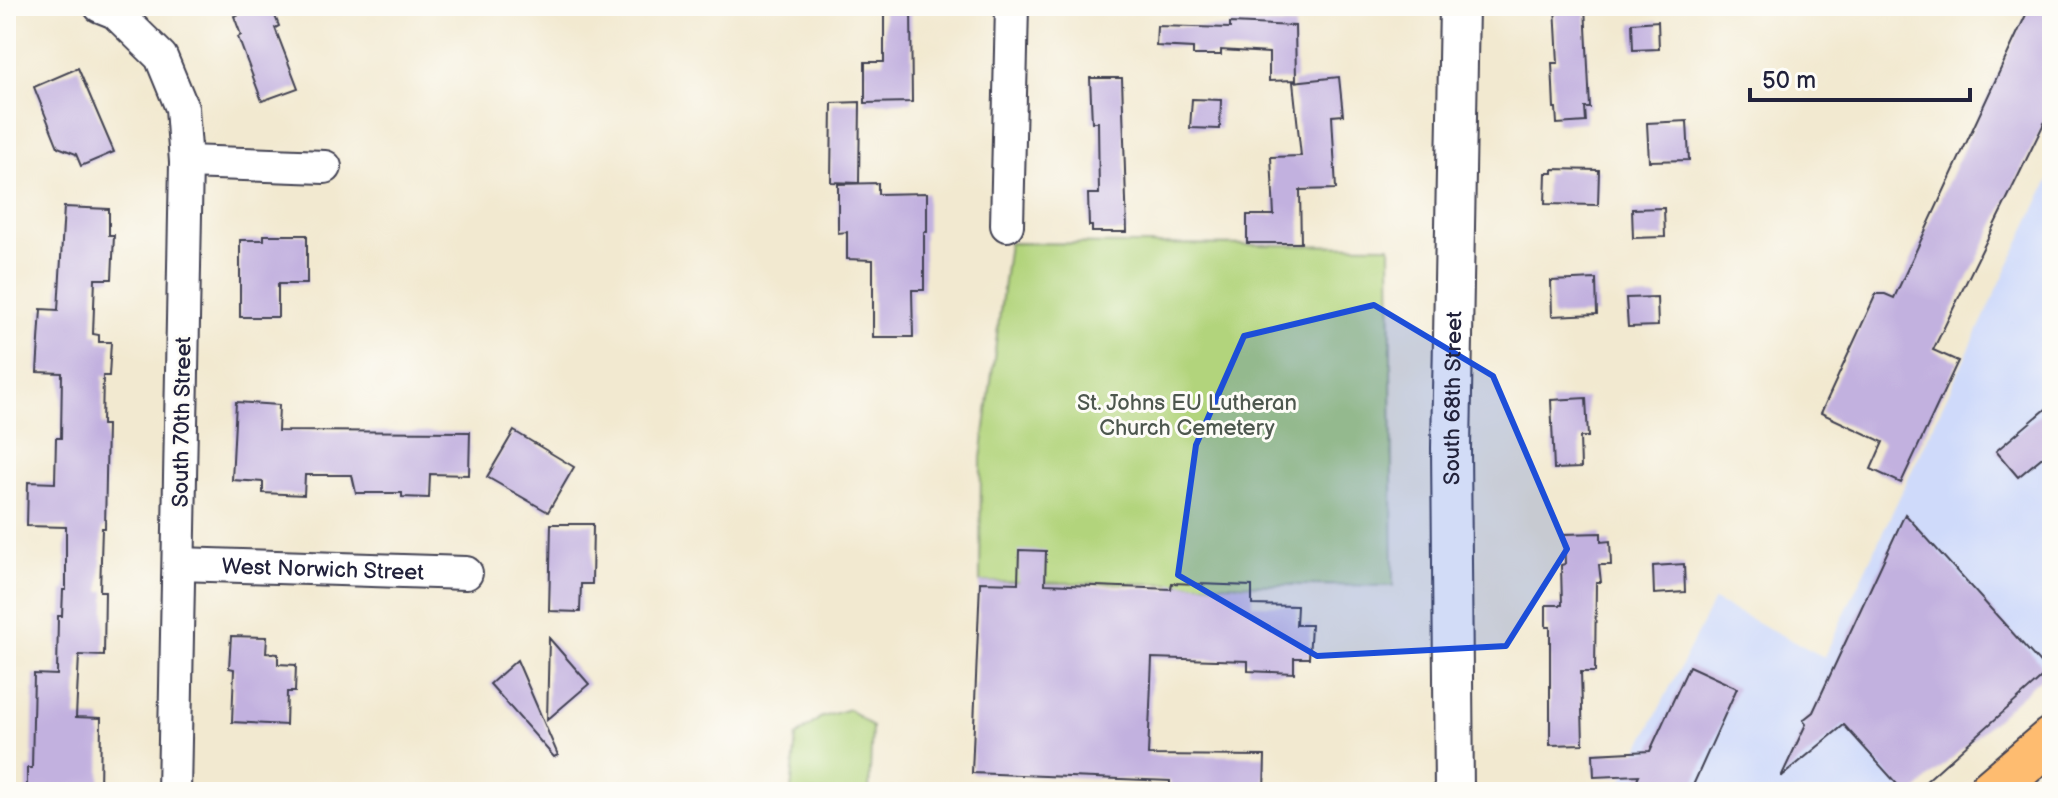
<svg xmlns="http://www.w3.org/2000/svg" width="2058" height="798" font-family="'Balsamiq Sans',sans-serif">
<rect width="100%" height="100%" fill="#fdfcf7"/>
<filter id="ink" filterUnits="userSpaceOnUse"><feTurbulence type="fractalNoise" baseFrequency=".0125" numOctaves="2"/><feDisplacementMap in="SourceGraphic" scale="16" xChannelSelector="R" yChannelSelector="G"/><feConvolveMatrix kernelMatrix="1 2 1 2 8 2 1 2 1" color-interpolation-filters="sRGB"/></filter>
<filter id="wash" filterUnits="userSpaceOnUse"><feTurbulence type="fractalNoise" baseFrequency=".006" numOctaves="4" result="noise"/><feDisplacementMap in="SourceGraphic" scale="32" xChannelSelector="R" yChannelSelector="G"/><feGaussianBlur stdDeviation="1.8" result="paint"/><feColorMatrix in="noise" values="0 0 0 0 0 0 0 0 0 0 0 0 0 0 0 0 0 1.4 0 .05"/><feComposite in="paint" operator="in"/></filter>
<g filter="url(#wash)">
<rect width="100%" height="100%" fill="#f2e9d0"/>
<path fill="#cfdafa" d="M2052 173V667L1911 792H1617L1714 600 1824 657Z"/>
<g fill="#b2d47c" stroke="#6a7b5c" stroke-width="2">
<path d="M1009 243 1390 246 1393 586 980 582 981 458Z"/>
<path d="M849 709 872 727 869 792H791L796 737 820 718Z"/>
</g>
<g id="blocks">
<g fill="#c2b1df">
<path d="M261 6H271L279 26 275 28 298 88 262 101 238 37 241 35 234 16Z"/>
<path d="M884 6H911L912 102 865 103V62H884Z"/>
<path d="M1555 6H1585L1590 108H1585L1586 122 1557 124 1556 108H1554L1552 63H1558Z"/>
<path d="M2030 6H2052V107L1933 350 1958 361 1901 483 1871 469 1883 442 1821 413 1876 294H1885L1894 298Z"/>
<path d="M1658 21 1659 49 1633 50 1632 23Z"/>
<path d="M1230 23 1295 26 1296 80 1269 81V53L1221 50V55H1193V48L1156 46 1157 26 1230 28Z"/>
<path d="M78 68 114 152 81 166 76 154 58 147 34 87Z"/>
<path d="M1339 77 1343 115 1332 116 1336 189 1300 190 1301 243H1247V215H1274L1271 157 1301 156 1293 82Z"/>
<path d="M1090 78H1122L1127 232H1092V226H1089L1088 194H1099L1098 122H1092Z"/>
<path d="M1192 99 1221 100 1220 129 1190 128Z"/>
<path d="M860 102 859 183 831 182 832 103Z"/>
<path d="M1687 121 1689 160 1649 161 1647 123Z"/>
<path d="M1553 169 1599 170 1598 205 1545 204 1546 173H1553Z"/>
<path d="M878 183V194L927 193V232H924V290H912L913 337H873V260L847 259V232L838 233V184Z"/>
<path d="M64 207 109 209V235H114L112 279H95L93 334 99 335V342H111L109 376H103L102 425H107L105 528H102L100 591H105L104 656 79 655 76 717 101 718 100 792H27V768H32L34 674 57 675 58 616H62L63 590H66V527L27 526 28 482 55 483 56 438H61L62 373 37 372 41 309 58 310Z"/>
<path d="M1664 208 1665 237 1633 238 1632 209Z"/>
<path d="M264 235H307V284H278V317H240V240H264Z"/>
<path d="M1596 279 1597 314 1552 316 1551 281Z"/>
<path d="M1657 297 1658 326 1628 327 1626 298Z"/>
<path d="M1586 398 1588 437H1580L1581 468 1554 469 1551 400Z"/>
<path d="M236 402 279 405 278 431 470 432 469 475 430 474 429 498 402 497V493H356L352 475H305L304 495 263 493V482L232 480Z"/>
<path d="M2052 404V449L2018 477 1996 451Z"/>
<path d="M514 431 574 467 548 512 487 477Z"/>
<path d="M1905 514 2048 672 1914 792H1904L1844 725 1781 777 1806 724 1803 720 1813 712Z"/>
<path d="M551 524H593L592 584H581L580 612 549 611Z"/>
<path d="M1601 533V542L1610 541 1611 565H1599L1601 582H1596L1595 672H1581L1583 744 1550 745V627H1546V605H1562L1561 565 1565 564 1564 534Z"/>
<path d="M1019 550 1046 551 1045 584 1171 589 1172 583 1252 586V605L1297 606 1296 625H1311L1309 658H1294V673L1248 671V661L1152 658 1148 755 1265 756 1264 792H1170V781L972 773 980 582 1018 583Z"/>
<path d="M1684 564 1685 592 1654 594 1653 566Z"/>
<path d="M231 636 267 637 266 653 278 654V664L296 665 295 692H287L286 725 232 722 234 669 229 668Z"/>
<path d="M549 638 589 684 547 720Z"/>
<path d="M517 660 558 755 554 757 490 684Z"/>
<path d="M1689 666 1737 688 1690 792H1631L1639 775 1594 777 1593 754 1650 751Z"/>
</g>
</g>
</g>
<g filter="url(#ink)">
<use href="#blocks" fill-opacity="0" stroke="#414051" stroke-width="2"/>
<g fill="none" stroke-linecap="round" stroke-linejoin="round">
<g stroke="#414051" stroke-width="36">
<g id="minor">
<path d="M100 6 115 12 161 57 182 108 186 162 174 792"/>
<path d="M186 162 325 167"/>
<path d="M1007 225 1012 6"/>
<path id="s1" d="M179 564 466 573"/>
</g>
</g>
<g stroke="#414051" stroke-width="42">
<g id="tertiary">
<path id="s2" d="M1454 792 1451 448 1459 6"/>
</g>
</g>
<g stroke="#414051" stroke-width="48">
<path id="primary" d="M1990 792 2052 739"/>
</g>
<use href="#minor" stroke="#fff" stroke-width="32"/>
<use href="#tertiary" stroke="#fff" stroke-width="38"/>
<use href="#primary" stroke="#febc70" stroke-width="44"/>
</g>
</g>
<path fill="#1d4ed8" fill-opacity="0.2" stroke="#1d4ed8" stroke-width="6" stroke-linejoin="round" d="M1374 305 1493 376 1567 549 1506 646 1317 656 1178 575 1196 445 1244 336Z"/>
<g text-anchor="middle" stroke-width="6" stroke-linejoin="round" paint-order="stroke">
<g font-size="22" fill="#22223b" stroke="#fdfcf7">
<text dy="8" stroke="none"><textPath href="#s2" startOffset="394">South 68th Street</textPath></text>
<text transform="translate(181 422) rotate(-89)" y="8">South 70th Street</text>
<text dy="8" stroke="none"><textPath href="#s1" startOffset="144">West Norwich Street</textPath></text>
</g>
<g font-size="22" fill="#4d574e" stroke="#fdfcf7">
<text x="1187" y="410">St. Johns EU Lutheran<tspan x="1187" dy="25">Church Cemetery</tspan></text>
</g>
</g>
<rect width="2058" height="798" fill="none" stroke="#fdfcf7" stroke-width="32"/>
<path d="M1750 88v12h220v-12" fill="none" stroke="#22223b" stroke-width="4"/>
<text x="1762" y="88" font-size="24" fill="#22223b" stroke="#fdfcf7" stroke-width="6" paint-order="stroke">50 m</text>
</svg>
